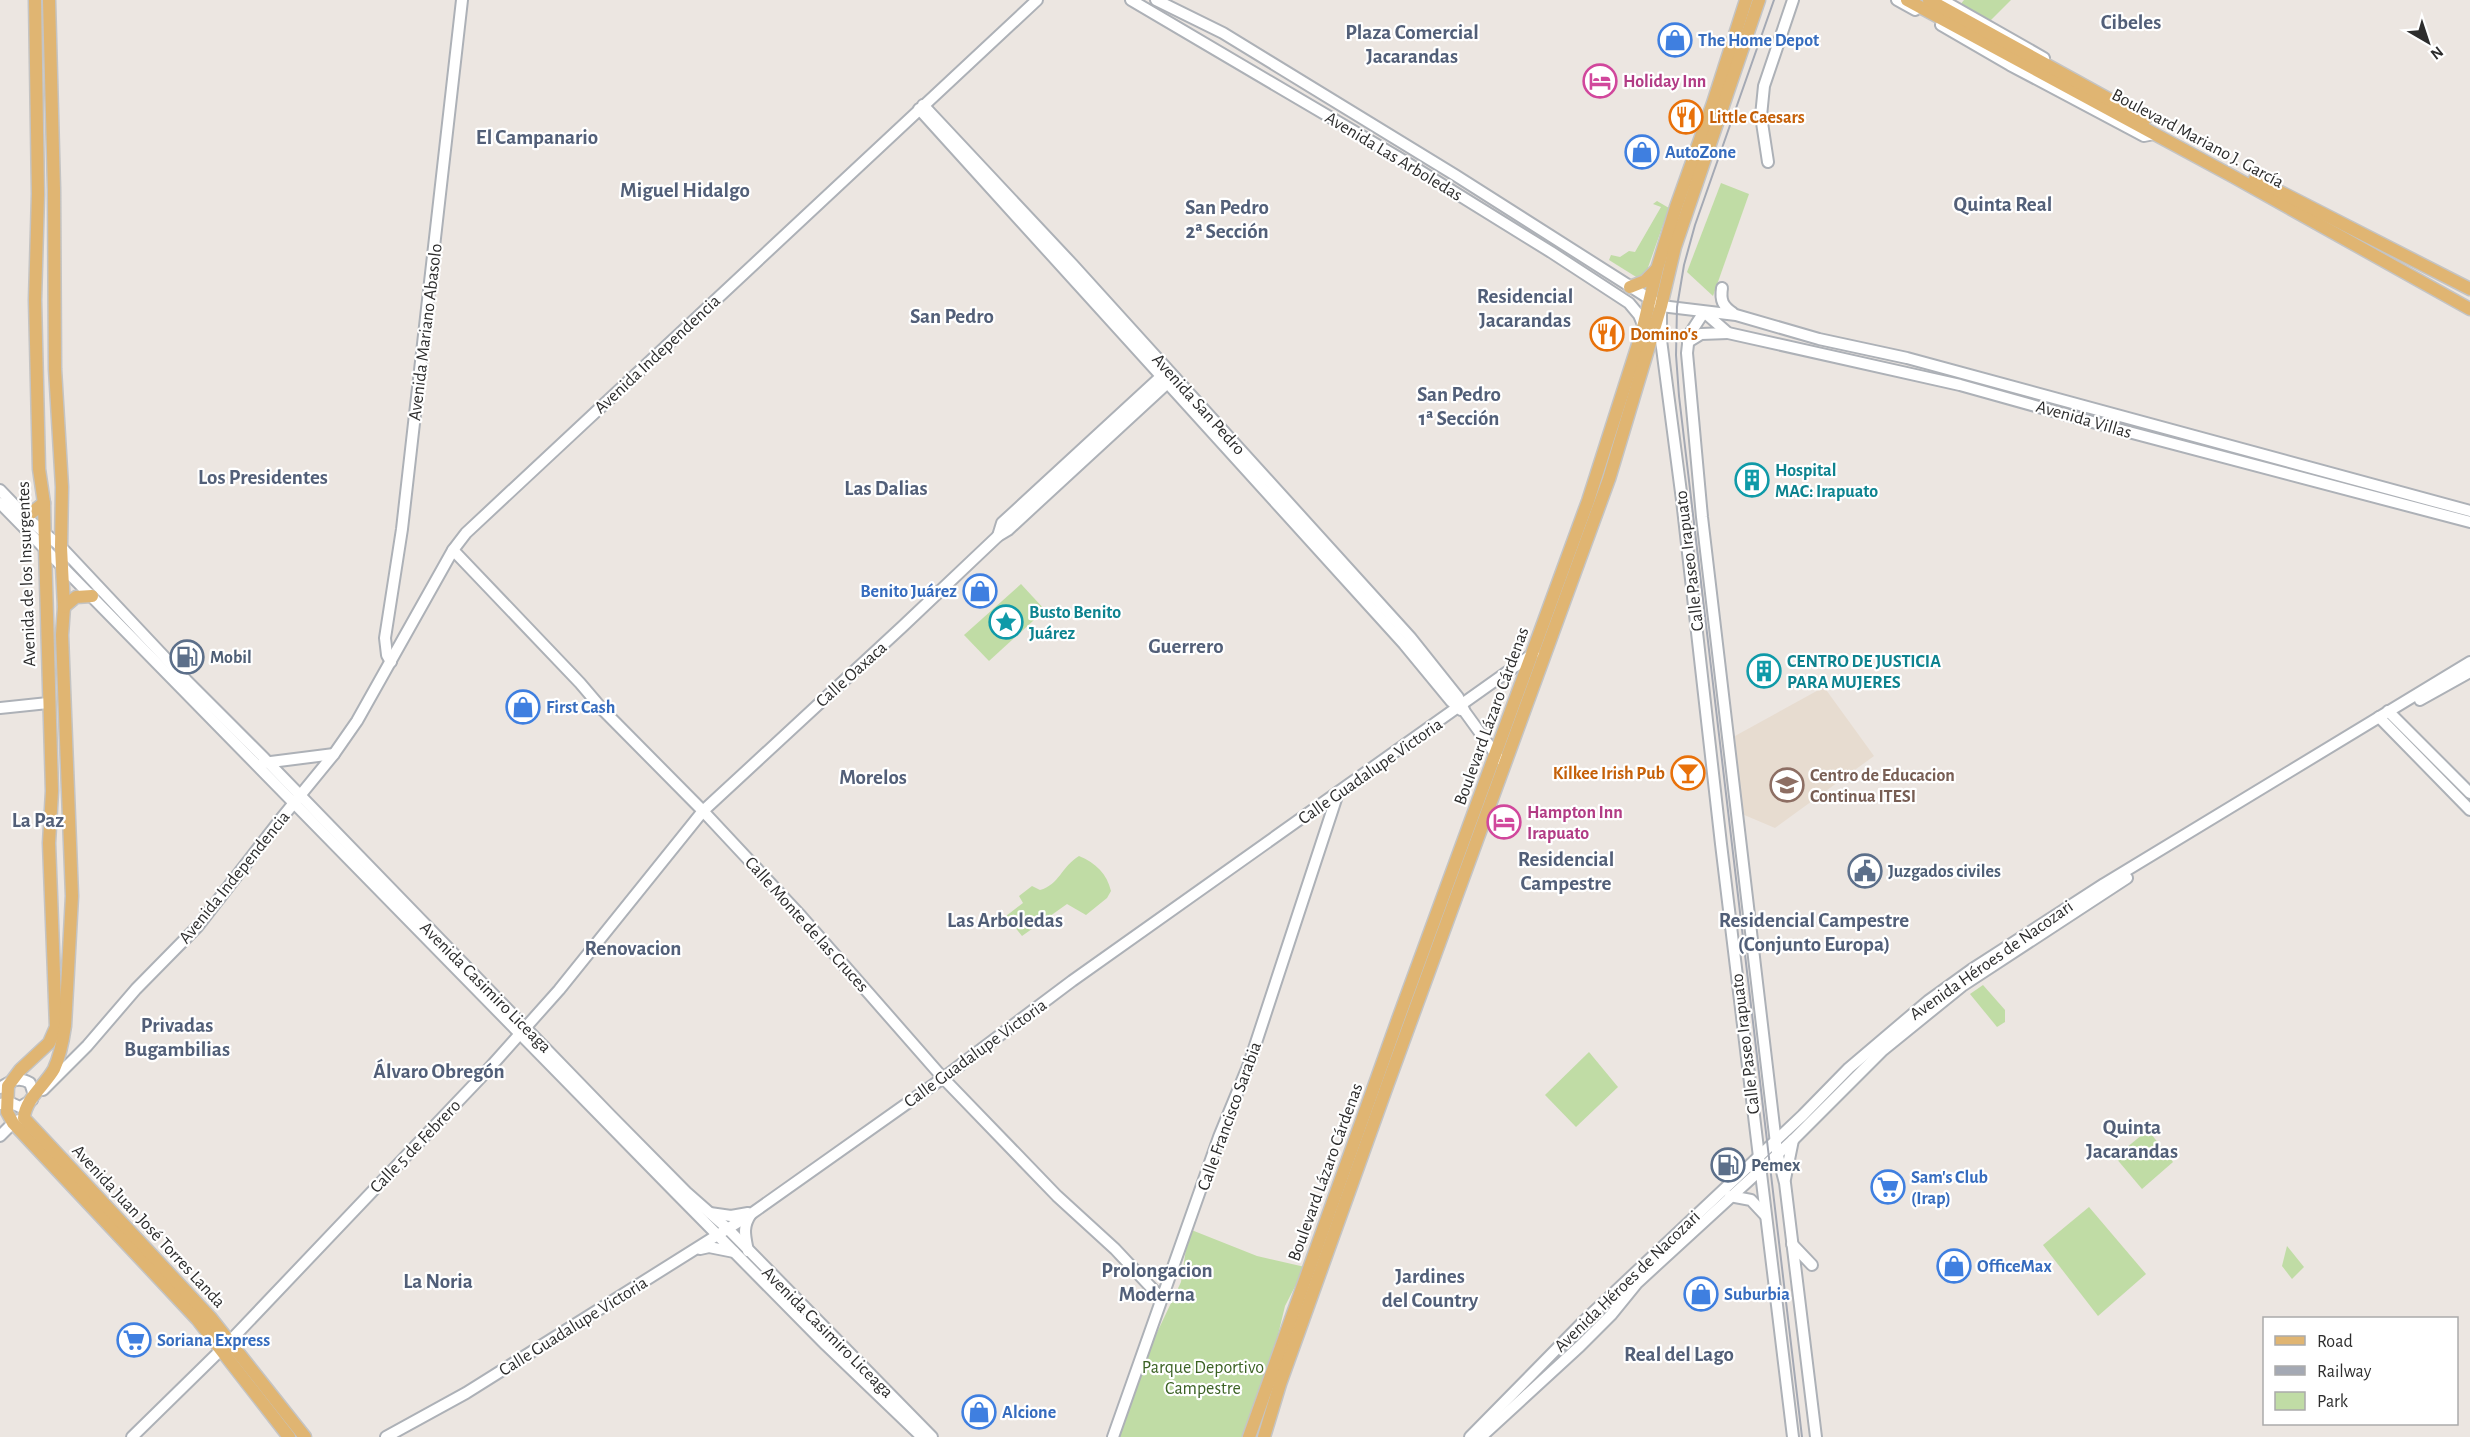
<svg xmlns="http://www.w3.org/2000/svg" width="2470" height="1437" font-family="'Alegreya Sans',sans-serif">
<rect width="100%" height="100%" fill="#ece6e1"/>
<path fill="#e7dcd0" d="M1824 687 1874 756 1775 828 1742 814 1735 736Z"/>
<g fill="#c0dca5">
<path d="M1964 0H2011L1989 22 1960 5Z"/>
<path d="M1721 183 1749 194 1713 296 1687 272Z"/>
<path d="M1657 201 1669 208 1645 276 1641 280 1609 260 1611 255 1620 257 1629 251 1635 252 1661 207 1653 204Z"/>
<path d="M1021 584 1045 610 989 661 964 635Z"/>
<path d="M1079 856C1096 863 1107 874 1111 891L1107 898 1086 915 1067 904 1022 936 1006 916 1023 903 1019 896 1032 886 1040 890C1059 885 1062 866 1079 856Z"/>
<path d="M1983 985 2005 1010V1022L1997 1027 1970 994Z"/>
<path d="M1589 1052 1618 1087 1576 1127 1545 1095Z"/>
<path d="M2148 1130 2173 1162 2142 1189 2115 1157Z"/>
<path d="M2089 1207 2146 1274 2098 1316 2043 1245Z"/>
<path d="M1189 1229 1257 1256 1305 1267 1285 1306 1272 1360 1245 1437H1117L1143 1362 1181 1282Z"/>
<path d="M2287 1246 2304 1267 2292 1279 2282 1266Z"/>
</g>
<g fill="none" stroke-linecap="round" stroke-linejoin="round">
<g stroke="#adb1b7" stroke-width="14">
<g id="secondary">
<path d="M1131 0 1396 156 1551 252 1629 303 1639 315 1644 327"/>
<path d="M1156 0 1223 33 1455 175 1661 306 1736 315 1819 339 1907 358 2470 511"/>
<path d="M1897 0 1915 10"/>
<path d="M1942 0 2044 58"/>
<path d="M1941 25 2010 65 2144 136 2154 134"/>
<path d="M923 105 1072 264 1411 638 1458 697 1465 712 1499 759"/>
<path d="M919 109 1404 644 1451 701 1461 710"/>
<path d="M1768 162 1761 116 1764 86 1793 0"/>
<path d="M1722 288C1720 301 1723 306 1733 313"/>
<path d="M1704 312 1689 335 1687 353 1702 517 1777 1152 1785 1183 1816 1437"/>
<path d="M1704 312 1728 333 1960 385 2121 430 2470 522"/>
<path d="M1661 314V340L1682 500 1721 844 1793 1437"/>
<path d="M1688 342 1701 334 1728 333"/>
<path d="M0 490 26 517 61 547 187 681 263 757 611 1116 686 1192 728 1229 932 1437"/>
<path d="M0 503 676 1193 826 1345 922 1437"/>
<path d="M998 536 1002 523 1166 372"/>
<path d="M453 550 580 683 603 710 703 811 801 916 943 1078 1057 1196 1115 1249 1161 1298"/>
<path d="M391 662 387 655 385 638 402 529 462 0"/>
<path d="M2420 700 2470 672"/>
<path d="M0 708 48 703"/>
<path d="M2388 711 2470 793"/>
<path d="M2379 717 2470 810"/>
<path d="M263 763 334 754"/>
<path d="M0 1088C10 1081 19 1076 30 1083L34 1095"/>
<path d="M43 1090 87 1046 136 989 198 926 280 820 334 754 357 721 453 550 466 533 1037 0"/>
<path d="M0 1104 9 1102 20 1107 32 1100"/>
<path d="M0 1136 13 1123 19 1120"/>
<path d="M1785 1179 1793 1140"/>
<path d="M1730 1196 1751 1200 1765 1215"/>
<path d="M710 1213 731 1216 748 1213"/>
<path d="M1792 1244 1812 1265"/>
<path d="M700 1249 709 1247 734 1252"/>
<path d="M748 1251C745 1236 742 1227 751 1214"/>
<path d="M132 1437 229 1342 485 1073 559 990 703 811 902 627 998 536 1008 530 1174 377"/>
<path d="M386 1437 466 1393 751 1214 943 1078 1072 981 1534 653"/>
<path d="M1113 1437 1219 1137 1249 1064 1338 793"/>
<path d="M1470 1437 1585 1320 1803 1115 1849 1068 1928 1001 1971 970 2104 884 2470 662"/>
<path d="M1481 1437 1580 1346 1611 1315 1637 1283 1793 1140 1883 1050 1962 986 2127 878"/>
</g>
</g>
<g stroke="#c4c4c4" stroke-width="15">
<g id="primary">
<path d="M35 0 38 194 35 300 39 469 44 503 45 548 52 791 49 843 56 1027 49 1043 20 1070 8 1086 7 1112 13 1123 197 1319 289 1437"/>
<path d="M49 0 54 189 55 369 62 487 61 547 64 607 62 635 72 896 65 1026C63 1040 60 1056 54 1069 46 1084 25 1099 24 1118L210 1317 305 1437"/>
<path d="M1907 0 2234 177 2470 309"/>
<path d="M1929 0 2145 119"/>
<path d="M2255 179 2470 289"/>
<path d="M1630 287 1645 281 1656 270"/>
<path d="M26 517 44 503"/>
<path d="M64 607 76 597 92 596"/>
<path d="M1249 1437 1397 1022 1588 501 1642 332 1657 269 1676 207 1713 103 1746 0"/>
<path d="M1264 1437 1280 1384 1387 1086 1609 479 1661 306 1675 247 1759 0"/>
</g>
</g>
<use href="#secondary" stroke="#fff" stroke-width="10"/>
<use href="#primary" stroke="#e0b572" stroke-width="12"/>
<path stroke="#a4a9b4" stroke-width="2" d="M1774 0 1695 225 1684 265 1677 307 1676 355 1679 396 1802 1437"/>
</g>
<defs>
<g id="shop-ring" transform="scale(1.725)"><circle r="9.5" fill="#fff" stroke="#3f7fe0" stroke-width="1.5"/><path d="M-5-2.5h2.3a2.7 3.5 0 0 1 5.4 0H5L5.5 6h-11ZM-1.5-2.5h3a1.5 2.3 0 0 0-3 0Z" fill="#3f7fe0"/></g>
<g id="hotel-ring" transform="scale(1.725)"><circle r="9.5" fill="#fff" stroke="#d1479c" stroke-width="1.5"/><path d="M-6-4.5h1.5V1H6V5H4.5V3h-9V5H-6ZM-4 0a1.8 1.8 0 1 1 3.6 0ZM.5 0V-2.5h3Q6-2.5 6 0Z" fill="#d1479c"/></g>
<g id="restaurant-ring" transform="scale(1.725)"><circle r="9.5" fill="#fff" stroke="#e8710a" stroke-width="1.5"/><path d="M-5-6h1v4h1v-4h1v4h1v-4h1v5L-1.5 .5V6h-2V.5L-5-1ZM5-6V6H3V1.5H1.5Q1.5-4 5-6Z" fill="#e8710a"/></g>
<g id="building-ring" transform="scale(1.725)"><circle r="9.5" fill="#fff" stroke="#0f9aa8" stroke-width="1.5"/><path d="M-4-6H4V6H1V3H-1V6H-4ZM-2.5-4.3h1.7v1.8h-1.7ZM.8-4.3h1.7v1.8H.8ZM-2.5-1h1.7V.8h-1.7ZM.8-1h1.7V.8H.8Z" fill="#0f9aa8"/></g>
<g id="sight-ring" transform="scale(1.725)"><circle r="9.5" fill="#fff" stroke="#0f9aa8" stroke-width="1.5"/><path d="M0-6L1.8-2.2L6-1.7L2.9 1.2L3.7 5.4L0 3.3L-3.7 5.4L-2.9 1.2L-6-1.7L-1.8-2.2Z" fill="#0f9aa8"/></g>
<g id="fuel-ring" transform="scale(1.725)"><circle r="9.5" fill="#fff" stroke="#5c6f8a" stroke-width="1.5"/><path d="M-5.5-6h7V0h2V4h1.3V-2.5L3-4.5l.8-.8L6-3V5H2.5V1h-1V6h-7ZM-4.2-4.7v3.2H.2V-4.7Z" fill="#5c6f8a"/></g>
<g id="bar-ring" transform="scale(1.725)"><circle r="9.5" fill="#fff" stroke="#e8710a" stroke-width="1.5"/><path d="M-6-5H6L.8 .8V4.5H3.5V6h-7V4.5H-.8V.8Z" fill="#e8710a"/></g>
<g id="school-ring" transform="scale(1.725)"><circle r="9.5" fill="#fff" stroke="#8d6e63" stroke-width="1.5"/><path d="M0-5L7-2L0 1L-7-2ZM-4 1L0 2.5L4 1V4Q0 6-4 4Z" fill="#8d6e63"/></g>
<g id="civic-ring" transform="scale(1.725)"><circle r="9.5" fill="#fff" stroke="#5c6f8a" stroke-width="1.5"/><path d="M-.6-6.5H3V-4.5H.6V-3L4-1V1h2V6H-6V1h2V-1L-.6-3ZM-1.2 2.5V6h2.4V2.5Z" fill="#5c6f8a"/></g>
<g id="supermarket-ring" transform="scale(1.725)"><circle r="9.5" fill="#fff" stroke="#3f7fe0" stroke-width="1.5"/><path d="M-6-5.5h2.5l.6 2H6L4.5 2H-2.5L-4.4-4H-6ZM-1.5 3.2a1.3 1.3 0 1 0 .1 0ZM3 3.2a1.3 1.3 0 1 0 .1 0Z" fill="#3f7fe0"/></g>
</defs>
<g fill-rule="evenodd">
<use href="#shop-ring" x="1675" y="40"/>
<use href="#hotel-ring" x="1600" y="81"/>
<use href="#restaurant-ring" x="1686" y="117"/>
<use href="#shop-ring" x="1642" y="152"/>
<use href="#restaurant-ring" x="1607" y="334"/>
<use href="#building-ring" x="1752" y="480"/>
<use href="#shop-ring" x="980" y="591"/>
<use href="#sight-ring" x="1006" y="622"/>
<use href="#fuel-ring" x="187" y="657"/>
<use href="#building-ring" x="1764" y="671"/>
<use href="#shop-ring" x="523" y="707"/>
<use href="#bar-ring" x="1688" y="773"/>
<use href="#school-ring" x="1787" y="785"/>
<use href="#hotel-ring" x="1504" y="822"/>
<use href="#civic-ring" x="1865" y="871"/>
<use href="#fuel-ring" x="1728" y="1165"/>
<use href="#supermarket-ring" x="1888" y="1187"/>
<use href="#shop-ring" x="1954" y="1266"/>
<use href="#shop-ring" x="1701" y="1294"/>
<use href="#supermarket-ring" x="134" y="1340"/>
<use href="#shop-ring" x="979" y="1412"/>
</g>
<g text-anchor="middle" stroke-width="4.5" stroke-linejoin="round" paint-order="stroke">
<g font-size="18" font-weight="bold" fill="#366cbe" stroke="#fff" text-anchor="start">
<text x="1698" y="46">The Home Depot</text>
<text x="1665" y="158">AutoZone</text>
<text x="957" y="597" text-anchor="end">Benito Juárez</text>
<text x="546" y="713">First Cash</text>
<text x="1911" y="1183">Sam's Club<tspan x="1911" dy="21">(Irap)</tspan></text>
<text x="1977" y="1272">OfficeMax</text>
<text x="1724" y="1300">Suburbia</text>
<text x="157" y="1346">Soriana Express</text>
<text x="1002" y="1418">Alcione</text>
</g>
<g font-size="18" font-weight="bold" fill="#b23c85" stroke="#fff" text-anchor="start">
<text x="1623" y="87">Holiday Inn</text>
<text x="1527" y="818">Hampton Inn<tspan x="1527" dy="21">Irapuato</tspan></text>
</g>
<g font-size="18" font-weight="bold" fill="#c56008" stroke="#fff" text-anchor="start">
<text x="1709" y="123">Little Caesars</text>
<text x="1630" y="340">Domino's</text>
<text x="1665" y="779" text-anchor="end">Kilkee Irish Pub</text>
</g>
<g font-size="18" fill="#2d2d2d" stroke="#fff">
<text transform="translate(2198 138) rotate(28)" y="6">Boulevard Mariano J. García</text>
<text transform="translate(1394 156) rotate(31)" y="6">Avenida Las Arboledas</text>
<text transform="translate(425 332) rotate(-83)" y="6">Avenida Mariano Abasolo</text>
<text transform="translate(657 354) rotate(-43)" y="6">Avenida Independencia</text>
<text transform="translate(1199 404) rotate(48)" y="6">Avenida San Pedro</text>
<text transform="translate(2084 419) rotate(16)" y="6">Avenida Villas</text>
<text transform="translate(1689 561) rotate(-97)" y="6">Calle Paseo Irapuato</text>
<text transform="translate(26 574) rotate(-92)" y="6">Avenida de los Insurgentes</text>
<text transform="translate(851 674) rotate(-42)" y="6">Calle Oaxaca</text>
<text transform="translate(1491 716) rotate(-70)" y="6">Boulevard Lázaro Cárdenas</text>
<text transform="translate(1370 771) rotate(-35)" y="6">Calle Guadalupe Victoria</text>
<text transform="translate(234 877) rotate(-51)" y="6">Avenida Independencia</text>
<text transform="translate(807 924) rotate(48)" y="6">Calle Monte de las Cruces</text>
<text transform="translate(1991 960) rotate(-35)" y="6">Avenida Héroes de Nacozari</text>
<text transform="translate(486 987) rotate(45)" y="6">Avenida Casimiro Liceaga</text>
<text transform="translate(1745 1044) rotate(-97)" y="6">Calle Paseo Irapuato</text>
<text transform="translate(975 1053) rotate(-36)" y="6">Calle Guadalupe Victoria</text>
<text transform="translate(1229 1116) rotate(-70)" y="6">Calle Francisco Sarabia</text>
<text transform="translate(415 1146) rotate(-46)" y="6">Calle 5 de Febrero</text>
<text transform="translate(1325 1172) rotate(-70)" y="6">Boulevard Lázaro Cárdenas</text>
<text transform="translate(149 1226) rotate(47)" y="6">Avenida Juan José Torres Landa</text>
<text transform="translate(1627 1281) rotate(-44)" y="6">Avenida Héroes de Nacozari</text>
<text transform="translate(573 1326) rotate(-32)" y="6">Calle Guadalupe Victoria</text>
<text transform="translate(828 1332) rotate(45)" y="6">Avenida Casimiro Liceaga</text>
</g>
<g font-size="18" font-weight="bold" fill="#0d838f" stroke="#fff" text-anchor="start">
<text x="1775" y="476">Hospital<tspan x="1775" dy="21">MAC: Irapuato</tspan></text>
<text x="1029" y="618">Busto Benito<tspan x="1029" dy="21">Juárez</tspan></text>
<text x="1787" y="667">CENTRO DE JUSTICIA<tspan x="1787" dy="21">PARA MUJERES</tspan></text>
</g>
<g font-size="18" font-weight="bold" fill="#4e5e75" stroke="#fff" text-anchor="start">
<text x="210" y="663">Mobil</text>
<text x="1888" y="877">Juzgados civiles</text>
<text x="1751" y="1171">Pemex</text>
</g>
<g font-size="18" font-weight="bold" fill="#785e54" stroke="#fff" text-anchor="start">
<text x="1810" y="781">Centro de Educacion<tspan x="1810" dy="21">Continua ITESI</tspan></text>
</g>
<g font-size="18" fill="#3b6224" stroke="#fff">
<text x="1203" y="1373">Parque Deportivo<tspan x="1203" dy="21">Campestre</tspan></text>
</g>
<g font-size="21" font-weight="bold" fill="#525f78" stroke="#fff">
<text x="2131" y="29">Cibeles</text>
<text x="1412" y="39">Plaza Comercial<tspan x="1412" dy="24">Jacarandas</tspan></text>
<text x="537" y="144">El Campanario</text>
<text x="685" y="197">Miguel Hidalgo</text>
<text x="2003" y="211">Quinta Real</text>
<text x="1227" y="214">San Pedro<tspan x="1227" dy="24">2ª Sección</tspan></text>
<text x="1525" y="303">Residencial<tspan x="1525" dy="24">Jacarandas</tspan></text>
<text x="952" y="323">San Pedro</text>
<text x="1459" y="401">San Pedro<tspan x="1459" dy="24">1ª Sección</tspan></text>
<text x="263" y="484">Los Presidentes</text>
<text x="886" y="495">Las Dalias</text>
<text x="1186" y="653">Guerrero</text>
<text x="873" y="784">Morelos</text>
<text x="38" y="827">La Paz</text>
<text x="1566" y="866">Residencial<tspan x="1566" dy="24">Campestre</tspan></text>
<text x="1005" y="927">Las Arboledas</text>
<text x="1814" y="927">Residencial Campestre<tspan x="1814" dy="24">(Conjunto Europa)</tspan></text>
<text x="633" y="955">Renovacion</text>
<text x="177" y="1032">Privadas<tspan x="177" dy="24">Bugambilias</tspan></text>
<text x="439" y="1078">Álvaro Obregón</text>
<text x="2132" y="1134">Quinta<tspan x="2132" dy="24">Jacarandas</tspan></text>
<text x="1157" y="1277">Prolongacion<tspan x="1157" dy="24">Moderna</tspan></text>
<text x="1430" y="1283">Jardines<tspan x="1430" dy="24">del Country</tspan></text>
<text x="438" y="1288">La Noria</text>
<text x="1679" y="1361">Real del Lago</text>
</g>
</g>
<rect x="2263" y="1317" width="195" height="108" fill="#ffffff" stroke="#ababab" stroke-width="1.5"/>
<rect x="2275" y="1336" width="30" height="9" fill="#e0b572" stroke="#ababab" stroke-width="1.5"/>
<text x="2317" y="1347" font-size="18" fill="#2d2d2d">Road</text>
<rect x="2275" y="1366" width="30" height="9" fill="#a4a9b4" stroke="#ababab" stroke-width="1.5"/>
<text x="2317" y="1377" font-size="18" fill="#2d2d2d">Railway</text>
<rect x="2275" y="1392" width="30" height="18" fill="#c0dca5" stroke="#ababab" stroke-width="1.5"/>
<text x="2317" y="1407" font-size="18" fill="#2d2d2d">Park</text>
<g transform="translate(2428 42) rotate(141)" stroke="#ffffff" stroke-width="4.5" paint-order="stroke">
<path d="M0-4.5L10 22L0 15L-10 22Z" fill="#2d2d2d"/>
<text y="-9" font-size="16" font-weight="bold" text-anchor="middle" fill="#2d2d2d">N</text>
</g>
</svg>
